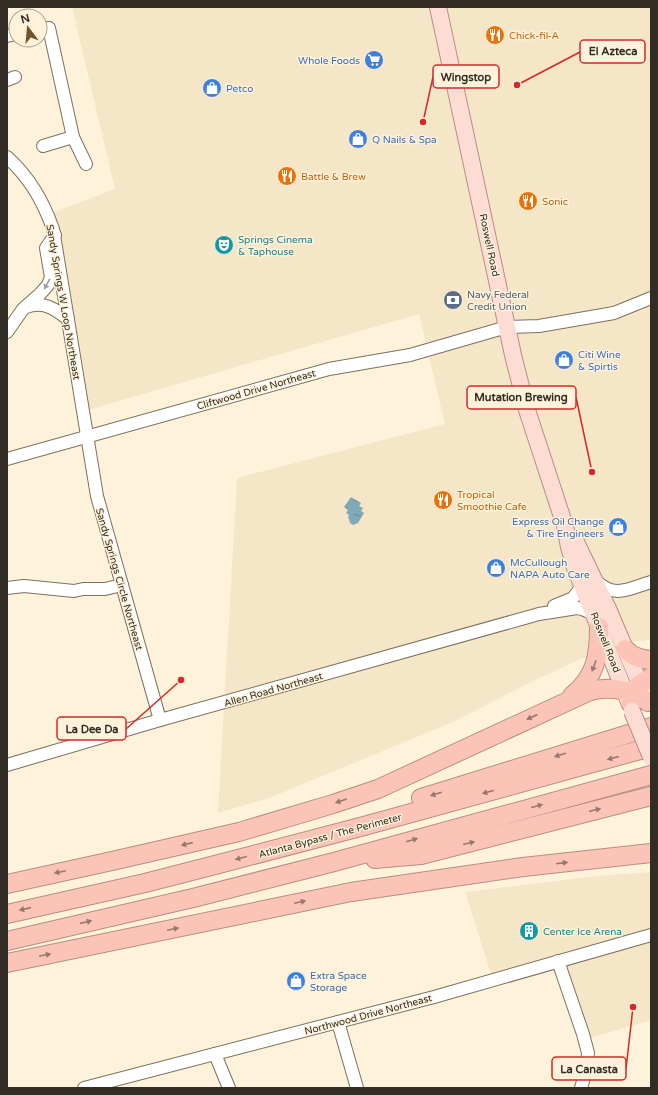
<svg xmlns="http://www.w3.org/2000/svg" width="658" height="1095" font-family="'Varela Round',sans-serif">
<defs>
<pattern id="water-ripples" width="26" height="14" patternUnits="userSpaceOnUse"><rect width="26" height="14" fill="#81a9b8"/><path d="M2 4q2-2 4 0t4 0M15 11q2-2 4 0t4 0" fill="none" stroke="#6a8a95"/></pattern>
</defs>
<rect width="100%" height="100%" fill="#fef2da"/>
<g fill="#f5e6c8">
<path d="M72 7H651V640L615 643 527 684 453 722 269 798 218 813 237 478 445 424 419 314 84 411 49 214 115 189Z"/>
<path d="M651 872V1020L584 1040 557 958 491 974 465 892 598 876Z"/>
</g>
<path fill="url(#water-ripples)" d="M351 497 361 503 359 506 363 508 361 511 364 513 358 523 353 525 350 523 349 519 348 518 349 515 346 513 348 510 344 507Z"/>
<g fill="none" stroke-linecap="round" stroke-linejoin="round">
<g stroke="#7c715d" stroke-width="14">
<g id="minor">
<path d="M40 29 49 28 73 137 86 164"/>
<path d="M7 36 16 34"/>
<path d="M7 80 15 77"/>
<path d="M43 146 73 137"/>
<path d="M7 157C30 178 43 201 53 229L97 496 160 720"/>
<path d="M26 307C43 301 54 308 68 319"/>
<path d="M7 332 23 309 40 294 48 285 51 277 46 248 55 235"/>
<path d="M7 459 329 369 410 355 507 327 539 326 614 313 651 298"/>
<path d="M595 580C615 599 628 589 651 582"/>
<path d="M7 588 24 586 74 591 83 589H105L122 585"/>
<path d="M554 606 573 598 583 585"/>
<path d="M7 765 160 720 539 614 577 608 582 609 594 614"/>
<path d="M558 961 583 1034 588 1053 586 1071 581 1088"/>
<path d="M338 1022 357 1088"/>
<path d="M215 1054 229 1088"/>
<path d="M84 1088 434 997 651 935"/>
</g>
</g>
<g stroke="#b58f84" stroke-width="18">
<g id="major">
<path d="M438 7 513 355 527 410 565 526 569 547 575 568 629 702"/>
<path d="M575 540 609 611 645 696"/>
</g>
</g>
<g stroke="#b58f84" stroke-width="20">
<g id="highway">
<path d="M625 649C633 657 640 659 651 660"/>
<path d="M572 696C596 676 599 656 599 627"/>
<path d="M631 704C629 687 640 685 651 677"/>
<path d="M421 798 651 727"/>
<path d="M375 859 421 855 651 796"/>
<path d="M7 884 112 861 239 832 333 804 378 789 590 691C609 686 631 689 648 702"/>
<path d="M7 914 145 883 215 865 364 826 651 747"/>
<path d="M7 941 193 898 334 862 651 775"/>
<path d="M7 963 351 892 523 867 651 853"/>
</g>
</g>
<use href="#minor" stroke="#fff" stroke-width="12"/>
<use href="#major" stroke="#fddcd4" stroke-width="16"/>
<use href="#highway" stroke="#fcc4b7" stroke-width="18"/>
<g stroke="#b58f84" stroke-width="18" stroke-linecap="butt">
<path id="major-bridge" d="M632 711 651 757"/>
</g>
<use href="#major-bridge" stroke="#fddcd4" stroke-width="16"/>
</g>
<defs><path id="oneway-solid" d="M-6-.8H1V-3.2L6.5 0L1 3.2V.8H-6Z"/></defs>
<use fill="#a2a09c" href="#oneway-solid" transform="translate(47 284) rotate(119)"/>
<g fill="#96786e">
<use href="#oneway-solid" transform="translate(594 666) rotate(110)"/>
<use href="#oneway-solid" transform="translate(532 717) rotate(155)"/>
<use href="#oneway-solid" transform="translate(560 755) rotate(163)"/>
<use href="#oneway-solid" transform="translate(613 758) rotate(165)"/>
<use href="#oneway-solid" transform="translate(488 792) rotate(165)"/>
<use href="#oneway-solid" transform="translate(436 794) rotate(163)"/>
<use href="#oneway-solid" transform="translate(341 801) rotate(161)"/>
<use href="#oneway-solid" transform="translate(537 806) rotate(-15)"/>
<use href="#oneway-solid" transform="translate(595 810) rotate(-14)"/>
<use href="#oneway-solid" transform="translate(412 840) rotate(-16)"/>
<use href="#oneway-solid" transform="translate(469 843) rotate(-14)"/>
<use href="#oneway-solid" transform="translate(187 844) rotate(167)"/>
<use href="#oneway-solid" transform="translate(241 858) rotate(165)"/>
<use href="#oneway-solid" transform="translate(562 863) rotate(-7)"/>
<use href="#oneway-solid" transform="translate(60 872) rotate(168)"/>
<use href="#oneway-solid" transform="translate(300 902) rotate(-12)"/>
<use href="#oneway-solid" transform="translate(25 909) rotate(167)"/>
<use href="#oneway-solid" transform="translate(86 922) rotate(-13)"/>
<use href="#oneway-solid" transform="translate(173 929) rotate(-12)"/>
<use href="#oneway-solid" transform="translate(45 955) rotate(-12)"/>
</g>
<defs>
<g id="restaurant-disc" transform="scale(1)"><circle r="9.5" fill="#e8710a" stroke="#fef2da"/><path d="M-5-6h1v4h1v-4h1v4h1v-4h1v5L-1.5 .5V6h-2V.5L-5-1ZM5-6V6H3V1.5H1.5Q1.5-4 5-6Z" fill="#fff"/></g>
<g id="supermarket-disc" transform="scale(1)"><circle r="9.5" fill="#3f7fe0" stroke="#fef2da"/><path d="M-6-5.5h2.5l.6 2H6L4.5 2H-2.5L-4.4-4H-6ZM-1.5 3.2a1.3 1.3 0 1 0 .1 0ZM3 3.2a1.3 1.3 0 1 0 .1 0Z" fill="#fff"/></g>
<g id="shop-disc" transform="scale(1)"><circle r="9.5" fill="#3f7fe0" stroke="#fef2da"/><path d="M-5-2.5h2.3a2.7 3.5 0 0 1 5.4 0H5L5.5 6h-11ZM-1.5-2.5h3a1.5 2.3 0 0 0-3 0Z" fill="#fff"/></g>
<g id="theatre-disc" transform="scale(1)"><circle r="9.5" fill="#0f9aa8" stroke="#fef2da"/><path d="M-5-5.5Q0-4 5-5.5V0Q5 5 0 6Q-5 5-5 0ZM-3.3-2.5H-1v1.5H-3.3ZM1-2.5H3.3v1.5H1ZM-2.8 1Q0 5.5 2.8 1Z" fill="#fff"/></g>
<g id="bank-disc" transform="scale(1)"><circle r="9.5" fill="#5c6f8a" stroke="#fef2da"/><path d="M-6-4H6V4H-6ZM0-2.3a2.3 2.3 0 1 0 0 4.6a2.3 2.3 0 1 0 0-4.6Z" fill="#fff"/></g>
<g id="building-disc" transform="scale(1)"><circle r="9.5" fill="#0f9aa8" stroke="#fef2da"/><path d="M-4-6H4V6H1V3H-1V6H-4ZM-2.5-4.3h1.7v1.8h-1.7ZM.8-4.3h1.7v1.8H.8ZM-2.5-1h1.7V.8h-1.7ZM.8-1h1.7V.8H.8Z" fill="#fff"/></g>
</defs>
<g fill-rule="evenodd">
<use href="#restaurant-disc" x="495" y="35"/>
<use href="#supermarket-disc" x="374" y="60"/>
<use href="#shop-disc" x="212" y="88"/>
<use href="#shop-disc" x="358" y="139"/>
<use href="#restaurant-disc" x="287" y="176"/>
<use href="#restaurant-disc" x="528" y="201"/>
<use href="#theatre-disc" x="224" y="245"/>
<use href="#bank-disc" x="453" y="300"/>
<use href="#shop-disc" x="564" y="360"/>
<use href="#restaurant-disc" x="443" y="500"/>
<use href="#shop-disc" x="618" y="527"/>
<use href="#shop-disc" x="496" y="568"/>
<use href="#building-disc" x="529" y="931"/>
<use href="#shop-disc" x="296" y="981"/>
</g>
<g text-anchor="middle" stroke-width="3" stroke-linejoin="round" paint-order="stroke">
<g font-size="10" fill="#c56008" stroke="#fef2da" text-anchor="start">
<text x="509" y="39">Chick-fil-A</text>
<text x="301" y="180">Battle &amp; Brew</text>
<text x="542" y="205">Sonic</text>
<text x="457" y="498">Tropical<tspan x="457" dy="12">Smoothie Cafe</tspan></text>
</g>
<g font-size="10" fill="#366cbe" stroke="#fef2da" text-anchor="start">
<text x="360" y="64" text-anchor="end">Whole Foods</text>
<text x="226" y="92">Petco</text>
<text x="372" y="143">Q Nails &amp; Spa</text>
<text x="578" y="358">Citi Wine<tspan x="578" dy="12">&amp; Spirtis</tspan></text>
<text x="604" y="525" text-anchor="end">Express Oil Change<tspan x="604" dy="12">&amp; Tire Engineers</tspan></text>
<text x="510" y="566">McCullough<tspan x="510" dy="12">NAPA Auto Care</tspan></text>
<text x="310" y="979">Extra Space<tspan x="310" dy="12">Storage</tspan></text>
</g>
<g font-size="10" fill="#0d838f" stroke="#fef2da" text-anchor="start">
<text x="238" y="243">Springs Cinema<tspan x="238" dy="12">&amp; Taphouse</tspan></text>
<text x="543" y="935">Center Ice Arena</text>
</g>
<g font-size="10" fill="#312d24" stroke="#fef2da">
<text transform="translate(490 245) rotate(78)" y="4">Roswell Road</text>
<text transform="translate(64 302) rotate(80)" y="4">Sandy Springs W Loop Northeast</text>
<text transform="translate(256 389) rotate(-16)" y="4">Cliftwood Drive Northeast</text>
<text transform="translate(120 579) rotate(74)" y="4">Sandy Springs Circle Northeast</text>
<text transform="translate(606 642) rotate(68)" y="4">Roswell Road</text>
<text transform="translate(273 689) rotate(-16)" y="4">Allen Road Northeast</text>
<text transform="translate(330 835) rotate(-15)" y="4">Atlanta Bypass / The Perimeter</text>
<text transform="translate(368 1014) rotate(-15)" y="4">Northwood Drive Northeast</text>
</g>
<g font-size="10" fill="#4e5e75" stroke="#fef2da" text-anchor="start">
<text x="467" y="298">Navy Federal<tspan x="467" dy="12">Credit Union</tspan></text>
</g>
</g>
<path fill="none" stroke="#d62828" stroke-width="1.5" d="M517 85L580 52M423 122L433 77M592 472L576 397M181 680L126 729M633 1007L626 1069"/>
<g fill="#d62828" stroke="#fef2da" stroke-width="1.5">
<circle cx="517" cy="85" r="4"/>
<circle cx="423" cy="122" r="4"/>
<circle cx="592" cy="472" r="4"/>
<circle cx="181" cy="680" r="4"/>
<circle cx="633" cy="1007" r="4"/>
</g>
<g fill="#fef2da" stroke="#d62828" stroke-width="1.5">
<rect x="580" y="40" width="65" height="23" rx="4"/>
<rect x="433" y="65" width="66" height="23" rx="4"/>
<rect x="467" y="386" width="109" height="23" rx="4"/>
<rect x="57" y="717" width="69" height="23" rx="4"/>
<rect x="552" y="1057" width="74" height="23" rx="4"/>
</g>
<g font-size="11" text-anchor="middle" font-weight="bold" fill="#312d24">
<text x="613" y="55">El Azteca</text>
<text x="466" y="81">Wingstop</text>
<text x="521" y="401">Mutation Brewing</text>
<text x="92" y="733">La Dee Da</text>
<text x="589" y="1073">La Canasta</text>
</g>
<rect width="658" height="1095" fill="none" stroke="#312d24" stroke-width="16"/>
<g transform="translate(28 28) rotate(344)"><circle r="19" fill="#fef2da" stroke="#aca391"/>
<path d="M0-3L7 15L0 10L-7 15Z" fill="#715528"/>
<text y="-6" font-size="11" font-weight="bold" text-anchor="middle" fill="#312d24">N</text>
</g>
</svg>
